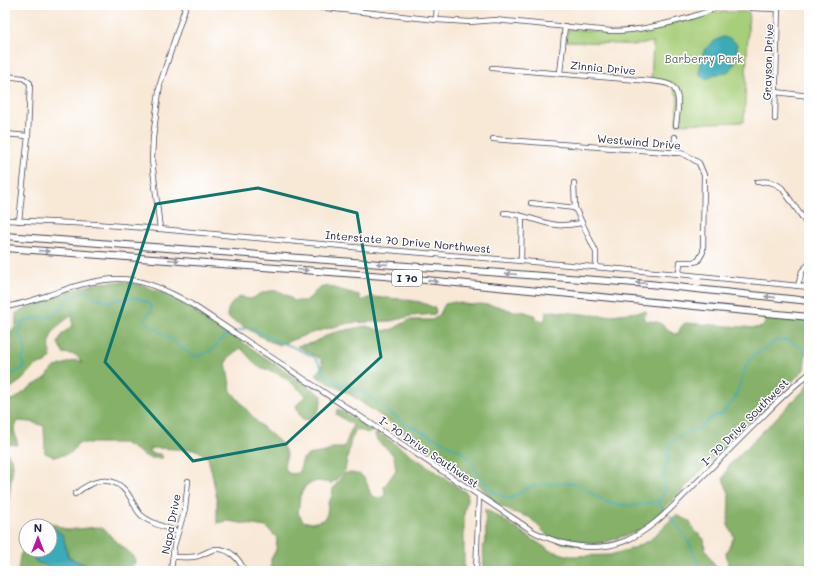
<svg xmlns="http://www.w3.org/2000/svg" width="814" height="576" font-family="Mali,sans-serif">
<rect width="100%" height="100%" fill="#fff"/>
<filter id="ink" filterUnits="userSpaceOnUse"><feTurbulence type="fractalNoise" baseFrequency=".025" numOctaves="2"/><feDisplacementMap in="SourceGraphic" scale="8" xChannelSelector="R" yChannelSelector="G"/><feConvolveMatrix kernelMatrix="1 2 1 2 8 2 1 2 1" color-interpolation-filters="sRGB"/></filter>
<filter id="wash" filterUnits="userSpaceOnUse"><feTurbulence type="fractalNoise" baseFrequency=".012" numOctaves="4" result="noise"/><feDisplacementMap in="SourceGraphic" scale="16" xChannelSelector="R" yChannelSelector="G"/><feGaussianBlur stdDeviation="0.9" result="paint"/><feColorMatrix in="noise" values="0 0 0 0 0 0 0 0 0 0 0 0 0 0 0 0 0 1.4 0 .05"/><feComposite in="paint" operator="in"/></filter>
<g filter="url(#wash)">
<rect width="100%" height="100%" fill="#f8e8d6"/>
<path fill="#a7ce79" stroke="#64785a" d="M714 12H749L744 122 676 124 678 97 672 86 651 81 653 42 636 45 566 41 568 29 616 33 641 32Z"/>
<g fill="#85b169" stroke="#546a52">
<path d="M123 282 142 285 164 293 192 309 251 348 322 396C320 409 318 419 303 420L299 414 296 406 306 395 284 377 274 372 257 366 241 348 232 354 226 362 231 391 257 422 282 444 287 455 284 465 287 472 291 474 298 473 301 466 303 459 308 455 326 452 332 448H344L353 425 336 414 338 409 371 428 372 432 368 433 356 429 351 440 345 470 336 480 331 483 317 481 306 485 300 496 298 513 303 521 312 523 323 520 327 514 328 503 332 496 333 489 344 473C366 473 364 476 371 495L378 498 385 496 384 487 396 470C395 465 395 457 392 454 386 446 376 444 375 434L379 433 468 494 464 514V571H271V559L276 550 277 538 266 527 228 521 217 523V500L212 473 208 458 197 450 155 448 149 449 150 453 160 454 163 458H149L124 443H78L71 453 55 457 45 453 44 426 31 422 18 421 14 430 18 445 8 444 5 440V401L15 399 29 388 46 378 53 368 70 362 76 360 82 362 76 355 63 353 58 343 62 334 73 325 72 315C55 328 46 333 51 357L46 363 37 365 22 380 5 392V337L16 326V313C41 303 75 286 101 283 109 282 116 282 123 282Z"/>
<path d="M327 286 359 295 361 301 371 297 401 299 420 302 435 308 436 311 435 314 411 316 391 321 348 323 308 334 279 345 267 340 227 317C227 307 232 302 241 296 243 297 246 299 249 299 253 299 255 297 258 295 272 288 283 290 294 301H305L311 297 317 289Z"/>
<path d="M455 302 470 305 480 304 497 306 513 311H522L534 315 538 320 542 321 545 320 546 312 553 311 602 316 646 311 647 313 643 317 646 321C663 321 661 325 674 334H677C680 331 681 325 685 323L757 328 763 327 765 322 763 318 766 316 809 321 804 370 723 448 652 522 633 533 603 543 583 545 562 543 549 537 529 517 513 512 494 502 476 481 462 472 455 465 418 442 351 395 318 377 316 374 323 365 321 359 297 346 312 343 332 333 366 326 382 331 393 329 409 320H432L439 316 445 304Z"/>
<path d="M809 380V571H726L728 564 726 553 734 537 728 525 729 493 723 479 729 465 805 389Z"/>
<path d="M5 450 12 460 13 465 5 528Z"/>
<path d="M485 509 499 517 549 550 570 556 610 555 634 548 650 540 676 515 689 521 695 531 704 539 705 549 718 571H484L483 547 486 538Z"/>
<path d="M43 521H47L67 530 98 527 106 530 112 538 128 551 135 559V563L125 571H18L20 556 26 542V550H50V526H37Z"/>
</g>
<g fill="#3babb8" stroke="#2e667a">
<path d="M723 37 731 39 737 44C738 59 734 76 715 74L710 78 705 79 700 76 699 71C702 65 700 62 702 56 704 47 715 40 723 37Z"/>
<path d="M44 521 63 535 68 557 85 565 70 571H64L36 562 31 550H50V526H39Z"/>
</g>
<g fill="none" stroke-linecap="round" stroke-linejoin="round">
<g stroke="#3babb8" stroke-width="1.5">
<path d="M237 331 250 327 270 338 293 347 314 357 320 364 323 373 334 381 363 392 404 423 463 452 472 462 477 473 492 491 509 499C516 496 523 490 530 487 539 484 567 482 576 484 585 487 593 494 600 499 618 509 642 506 660 500L666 489 662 476C672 461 666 457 670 443L685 433 699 428 711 418 722 414 728 406 734 401 747 364 753 356 778 340H787L801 347 805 353 809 352"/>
<path d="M5 382 11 374 23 369 24 366 22 360 26 351 22 338 19 334 22 322 41 317 45 319C50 316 57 313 61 308 65 305 64 301 68 298 74 294 81 295 87 291L92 296 110 302 119 299 136 298 149 303 152 308 145 320C154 329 163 334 173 341 181 347 187 353 196 357L214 349 218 342 229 334"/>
<path d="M657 501 662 507"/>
<path d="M670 516 687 539 702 571"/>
</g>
</g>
</g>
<g filter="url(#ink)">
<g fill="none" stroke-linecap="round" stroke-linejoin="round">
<g stroke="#424052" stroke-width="6">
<g id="minor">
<path d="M309 5 317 7 437 20 470 22 495 20 611 31C638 31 662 25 688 18 699 14 711 12 720 5"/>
<path d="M751 8 778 9"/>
<path d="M436 20 437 5"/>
<path d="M492 68 651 81C657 82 667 82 672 86 682 95 677 114 676 125"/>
<path d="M560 73 565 26"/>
<path d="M5 76 23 78 30 83 28 136 19 221"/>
<path d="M776 92 809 96"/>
<path d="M775 119 778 5"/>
<path d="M5 134 28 136"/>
<path d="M493 139 680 153 686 155 699 163 704 175 703 252 698 261 692 262H680L679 274"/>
<path d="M674 153 675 137"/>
<path d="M757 182C767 181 773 181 782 188L809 227"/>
<path d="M574 183 575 208 596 252V267"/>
<path d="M531 203 575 208"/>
<path d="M504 213C522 213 538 223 557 225 565 226 574 224 582 223"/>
<path d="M5 220 94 224 160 229 363 248 679 274 809 287"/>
<path d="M160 229 152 160 153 138 160 84 186 5"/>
<path d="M521 261 522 216"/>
<path d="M798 286 802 271 809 264"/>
<path d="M5 307C24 304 42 297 61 291 115 272 141 275 191 304L534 532C563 546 594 553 625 541 652 530 673 506 693 486 715 464 736 443 758 421 774 405 790 388 809 374"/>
<path d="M75 494C92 480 113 473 128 494 133 501 135 509 141 515 151 524 165 527 178 532"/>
<path d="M173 557C181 557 191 558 198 556 204 554 210 550 216 549 229 548 240 559 244 571"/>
<path d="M171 571 174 546 185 509 188 481"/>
<path d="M476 571 479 496"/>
</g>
</g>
<g stroke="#424052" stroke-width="8">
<g id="highway">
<path d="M5 236 649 284 809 301"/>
<path d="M5 248 384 276 809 317"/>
</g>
</g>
<use href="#minor" stroke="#fff" stroke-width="4.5"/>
<use href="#highway" stroke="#fff" stroke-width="6"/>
</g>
<defs><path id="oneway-solid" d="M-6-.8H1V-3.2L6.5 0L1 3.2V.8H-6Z"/></defs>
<g fill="#9c9ca7">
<use href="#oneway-solid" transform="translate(44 251) rotate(4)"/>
<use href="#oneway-solid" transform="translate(174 260) rotate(4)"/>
<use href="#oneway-solid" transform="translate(382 264) rotate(-176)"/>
<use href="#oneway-solid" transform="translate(303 270) rotate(4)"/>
<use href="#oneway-solid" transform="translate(511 274) rotate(-176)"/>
<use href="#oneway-solid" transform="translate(433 281) rotate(6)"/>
<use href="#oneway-solid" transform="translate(641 283) rotate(-176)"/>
<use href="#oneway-solid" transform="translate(770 297) rotate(-174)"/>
</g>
</g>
<path fill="none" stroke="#0f766e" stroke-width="3" stroke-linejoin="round" d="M258 188 357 213 381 357 286 444 193 461 105 362 156 204Z"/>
<g text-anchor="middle" stroke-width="3" stroke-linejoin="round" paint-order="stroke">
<rect fill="#fff" stroke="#646476" stroke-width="1" x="392" y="270" width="30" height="16" rx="3"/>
<g font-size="10" font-weight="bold" fill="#22223b">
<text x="407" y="282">I 70</text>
</g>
<g font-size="11" fill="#515e51" stroke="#fff">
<text x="704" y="63">Barberry Park</text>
</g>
<g font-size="11" fill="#22223b" stroke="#fff">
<text transform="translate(768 62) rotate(-88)" y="4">Grayson Drive</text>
<text transform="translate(603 68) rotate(5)" y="4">Zinnia Drive</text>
<text transform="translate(639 142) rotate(5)" y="4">Westwind Drive</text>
<text transform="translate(408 242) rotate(5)" y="4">Interstate 70 Drive Northwest</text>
<text transform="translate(745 422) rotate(-45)" y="4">I- 70 Drive Southwest</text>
<text transform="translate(429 452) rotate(34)" y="4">I- 70 Drive Southwest</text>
<text transform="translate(171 524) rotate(-79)" y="4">Napa Drive</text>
</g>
</g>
<rect width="814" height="576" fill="none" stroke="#fff" stroke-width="20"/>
<g transform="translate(38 538)"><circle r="19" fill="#ffffff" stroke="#a7a7b1"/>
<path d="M0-3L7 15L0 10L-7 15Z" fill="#b5179e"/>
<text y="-6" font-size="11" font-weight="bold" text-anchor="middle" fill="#22223b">N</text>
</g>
</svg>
